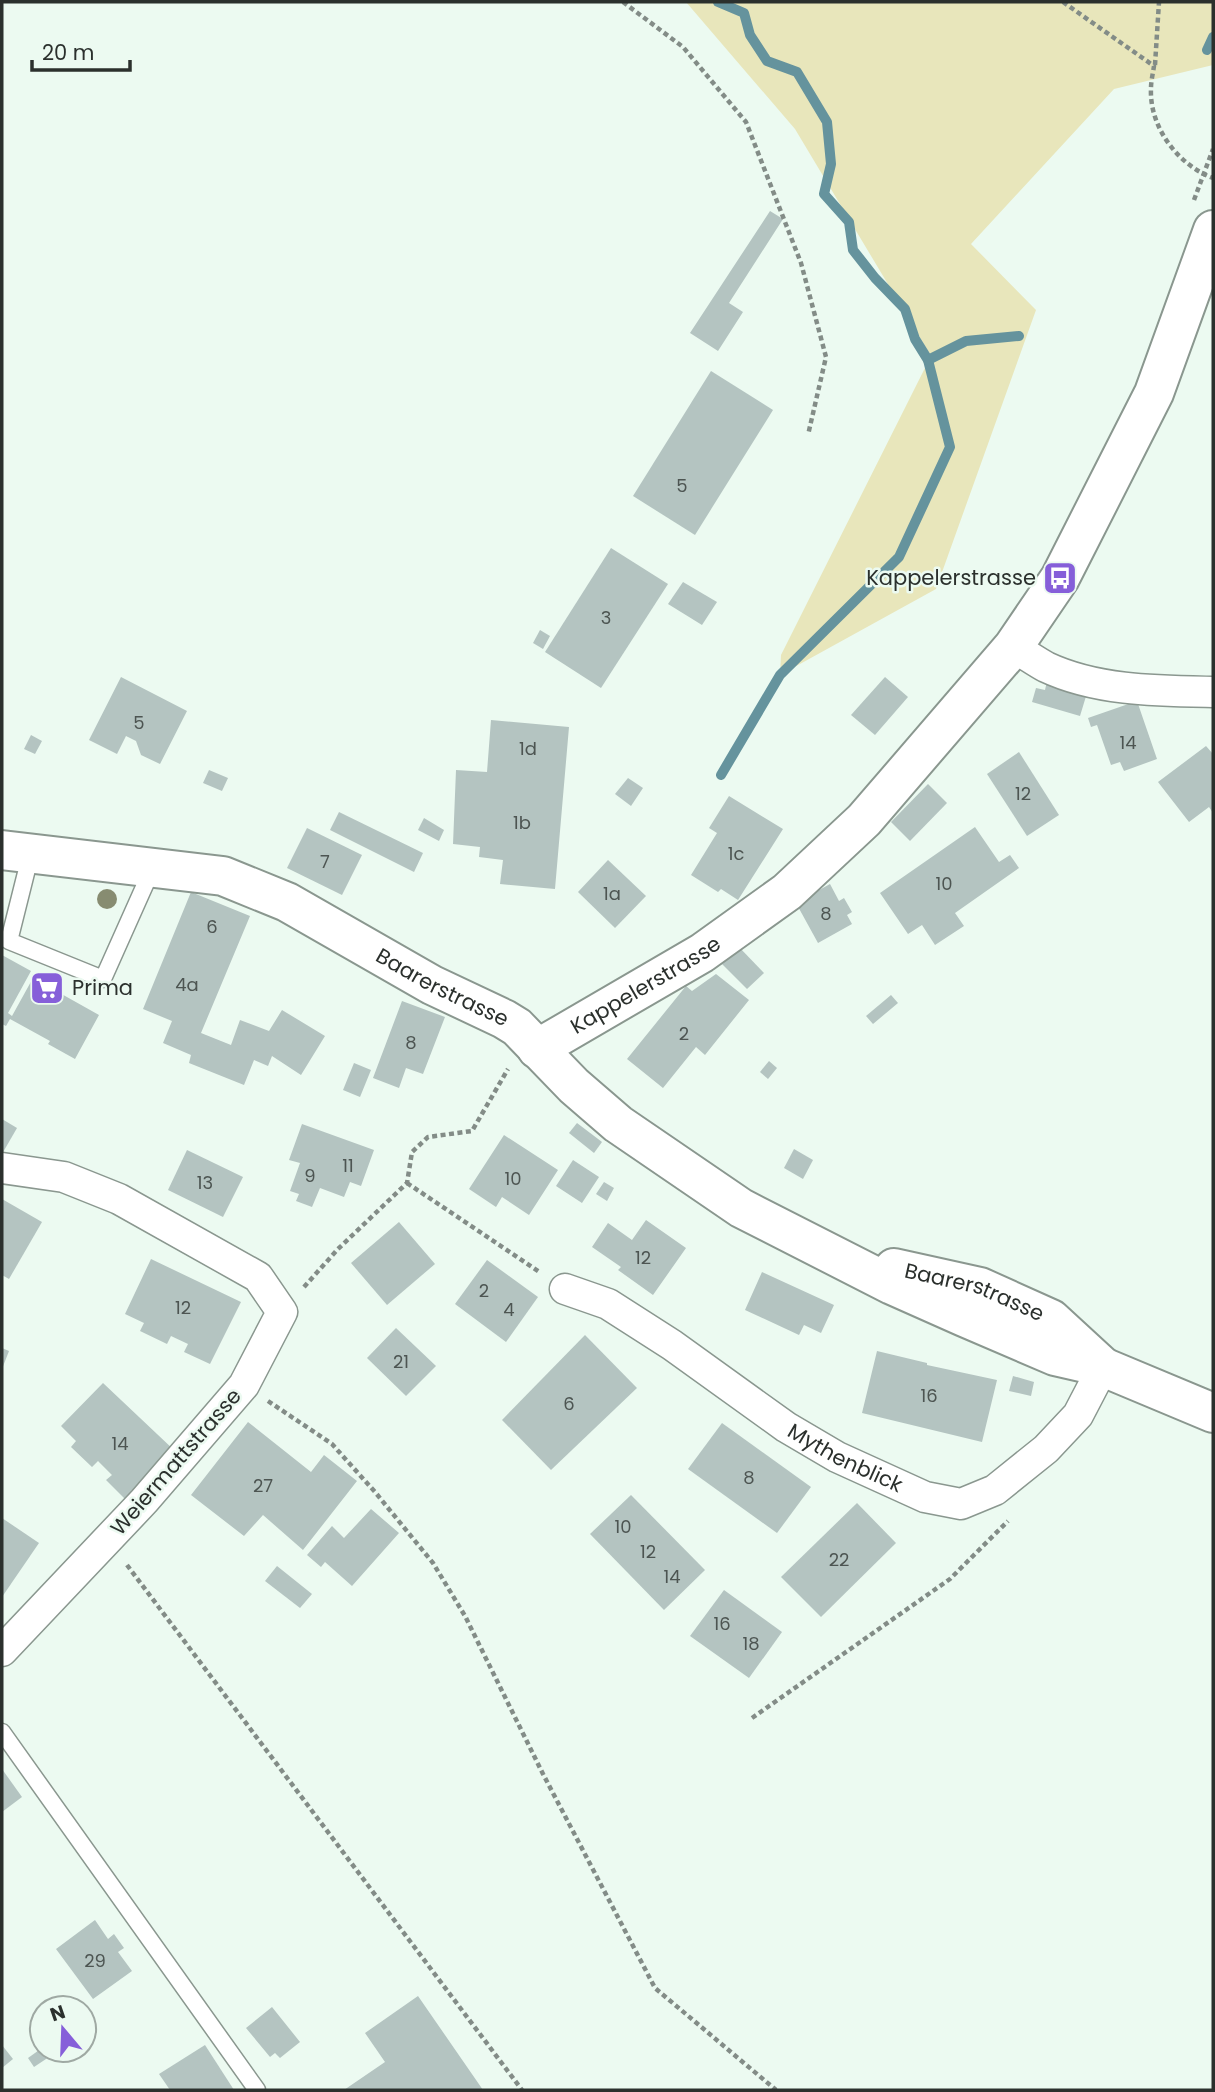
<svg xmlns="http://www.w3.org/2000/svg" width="1215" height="2092" font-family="Poppins,sans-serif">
<rect width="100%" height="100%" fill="#ecfaf1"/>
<path fill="#e8e6bb" d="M686 2H1213V65L1114 89 971 244 1036 310 936 589 780 675 781 655 931 356 795 129Z"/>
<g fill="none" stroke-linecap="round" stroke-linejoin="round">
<g stroke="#65939d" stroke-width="10">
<path d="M718 2 744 13 750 35 767 61 797 72 827 122 831 164 824 194 849 222 853 250 875 278 905 309 915 339 928 360 950 447 899 557 780 675 721 775"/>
<path d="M1207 50 1213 37"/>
<path d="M928 360 966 341 1019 336"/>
</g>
</g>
<g fill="#b4c4c1">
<path d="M770 211 783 219 729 303 743 312 718 351 690 333Z"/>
<path d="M711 371 773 410 695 535 633 496Z"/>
<path d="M611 548 668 584 601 688 545 652Z"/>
<path d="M683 582 717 602 702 625 668 604Z"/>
<path d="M540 630 550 636 543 649 533 643Z"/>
<path d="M121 677 187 711 160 764 141 755 136 741 126 736 117 754 89 740Z"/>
<path d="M885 677 908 697 875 735 851 715Z"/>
<path d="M1047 681 1087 693 1080 716 1032 702 1036 688 1045 690Z"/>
<path d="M1137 701 1157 759 1124 771 1120 762 1111 765 1097 725 1091 727 1088 718Z"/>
<path d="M491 720 569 727 555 889 500 884 503 860 479 857 480 847 453 844 456 770 487 772Z"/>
<path d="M31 735 42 741 35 754 24 749Z"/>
<path d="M1206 746 1213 754V813L1209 807 1189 822 1158 782Z"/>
<path d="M1019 752 1059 815 1027 836 987 774Z"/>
<path d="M209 770 228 778 222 791 203 783Z"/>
<path d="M628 778 643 788 631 806 615 794Z"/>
<path d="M928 784 947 803 910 841 891 822Z"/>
<path d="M729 796 783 829 738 900 721 889 718 892 691 875 717 833 709 828Z"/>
<path d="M339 812 423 853 414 872 330 830Z"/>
<path d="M424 818 444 830 439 841 418 830Z"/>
<path d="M975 827 999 862 1010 855 1019 868 955 913 964 926 935 945 922 925 908 934 880 893Z"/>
<path d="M307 828 362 855 342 895 287 868Z"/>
<path d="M608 860 646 896 615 928 578 892Z"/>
<path d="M830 884 839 901 844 898 852 912 847 915 852 924 818 943 796 903Z"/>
<path d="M191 892 250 916 201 1033 231 1045 240 1020 269 1031 282 1010 325 1036 301 1075 272 1056 268 1066 254 1060 244 1085 189 1063 191 1055 163 1043 172 1021 143 1009Z"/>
<path d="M738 946 764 973 747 989 721 963Z"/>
<path d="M2 955 31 971 8 1013 12 1016 33 978 99 1015 75 1059 48 1044 50 1041 10 1019 6 1026 2 1024Z"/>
<path d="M716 974 749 1000 705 1055 696 1047 663 1088 627 1059 686 986 692 991Z"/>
<path d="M891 995 898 1003 873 1024 866 1016Z"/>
<path d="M402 1001 445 1017 423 1074 406 1068 399 1088 373 1078Z"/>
<path d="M769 1061 777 1068 768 1079 760 1072Z"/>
<path d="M354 1063 371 1070 360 1097 343 1090Z"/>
<path d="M2 1119 17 1128 2 1154Z"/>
<path d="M577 1123 602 1142 594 1153 569 1133Z"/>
<path d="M302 1124 374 1150 361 1186 350 1182 344 1197 320 1188 312 1207 296 1201 299 1194 290 1191 300 1163 289 1160Z"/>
<path d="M504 1135 558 1170 529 1215 502 1197 496 1207 469 1189Z"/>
<path d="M794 1149 813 1160 803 1179 784 1168Z"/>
<path d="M187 1150 243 1177 223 1217 168 1190Z"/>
<path d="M573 1160 599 1177 582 1203 556 1186Z"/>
<path d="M604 1182 614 1188 607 1201 596 1194Z"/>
<path d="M2 1199 42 1222 9 1279 2 1275Z"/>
<path d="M646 1220 686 1248 653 1295 618 1270 621 1267 592 1247 608 1223 632 1240Z"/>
<path d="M399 1222 435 1264 387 1305 351 1263Z"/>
<path d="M151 1259 241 1302 210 1364 184 1352 188 1344 171 1336 167 1344 140 1331 144 1323 125 1314Z"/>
<path d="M487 1260 538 1297 506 1342 455 1304Z"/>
<path d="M762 1272 834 1305 821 1333 804 1325 799 1335 745 1310Z"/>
<path d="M396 1328 436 1366 406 1396 367 1358Z"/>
<path d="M585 1335 637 1388 551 1470 502 1420Z"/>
<path d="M2 1348 9 1351 2 1369Z"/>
<path d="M877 1351 927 1363V1365L997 1380 982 1442 862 1413Z"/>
<path d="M1013 1376 1034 1382 1031 1396 1009 1391Z"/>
<path d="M103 1383 175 1451 127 1501 106 1480 112 1475 98 1461 92 1467 71 1447 76 1441 61 1426Z"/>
<path d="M248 1422 311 1472 324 1455 357 1481 303 1550 263 1515 244 1536 191 1495Z"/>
<path d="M722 1423 811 1487 777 1533 688 1469Z"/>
<path d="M631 1495 705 1570 664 1610 590 1534Z"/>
<path d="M857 1503 896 1543 821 1617 781 1577Z"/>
<path d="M371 1509 399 1533 352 1586 325 1562 321 1567 307 1555 332 1526 344 1538Z"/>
<path d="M2 1518 39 1543 2 1597Z"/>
<path d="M277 1566 312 1594 300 1608 265 1581Z"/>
<path d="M724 1590 782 1632 749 1678 690 1636Z"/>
<path d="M2 1769 22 1797 2 1812Z"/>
<path d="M95 1920 108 1939 114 1934 124 1948 118 1952 132 1971 93 1999 56 1949Z"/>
<path d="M418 1996 483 2090H344L385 2062 365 2033Z"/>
<path d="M272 2007 300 2042 280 2058 275 2053 270 2057 246 2028Z"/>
<path d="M2 2045 13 2059 2 2068Z"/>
<path d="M205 2045 234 2090H170L159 2074Z"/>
<path d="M42 2048 49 2057 34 2067 28 2058Z"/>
</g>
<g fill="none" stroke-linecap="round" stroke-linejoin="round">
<g stroke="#8a978f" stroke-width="19">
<g id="service">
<path d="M31 853 9 941 103 979 153 867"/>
<path d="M2 1732 257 2090"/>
</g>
</g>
<g stroke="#8a978f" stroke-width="33">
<g id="minor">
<path d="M1013 647C1024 653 1035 661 1046 667 1097 691 1158 691 1213 692"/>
<path d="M2 1168 64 1177 119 1199 258 1277 282 1312 244 1385 144 1501 2 1651"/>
<path id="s1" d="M565 1289 608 1304 672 1345 786 1427 837 1457 925 1497 961 1504 995 1490 1046 1449 1078 1415 1103 1367"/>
</g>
</g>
<g stroke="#8a978f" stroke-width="42">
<g id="tertiary">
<path id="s2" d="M2 850 223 876 287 902 432 985 504 1019 517 1027 574 1086 618 1124 741 1208 892 1285 964 1317 1055 1356 1103 1367 1213 1413"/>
<path id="s3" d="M537 1049 702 953 787 892 864 820 1013 647 1060 578 1154 393 1213 230"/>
<path id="s4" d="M894 1268 980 1287 1051 1319 1101 1365"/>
</g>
</g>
<g stroke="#838c87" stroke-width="4.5" stroke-dasharray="5 3.5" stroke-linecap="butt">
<path d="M623 2 683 47 746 122 801 263 826 357 808 435"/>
<path d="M1063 2 1154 66C1153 73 1151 81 1151 88 1149 127 1178 165 1213 178"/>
<path d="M1155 65 1159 2"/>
<path d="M1194 200 1213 149"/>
<path d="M407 1183 541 1273"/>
<path d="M304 1287 338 1249 407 1183 412 1152 428 1137 472 1131 508 1069"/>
<path d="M268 1401 332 1444 375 1492 433 1563 465 1616 543 1774 655 1988 776 2090"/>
<path d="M127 1565 522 2090"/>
<path d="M752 1718 950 1579 1008 1521"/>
</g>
<use href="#service" stroke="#fff" stroke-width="16"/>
<use href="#minor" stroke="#fff" stroke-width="30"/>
<use href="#tertiary" stroke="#fff" stroke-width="38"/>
</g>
<circle fill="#878c71" cx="107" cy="899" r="10"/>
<defs>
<g id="bus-square" transform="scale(1.75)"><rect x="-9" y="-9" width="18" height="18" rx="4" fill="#865fd9" stroke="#ecfaf1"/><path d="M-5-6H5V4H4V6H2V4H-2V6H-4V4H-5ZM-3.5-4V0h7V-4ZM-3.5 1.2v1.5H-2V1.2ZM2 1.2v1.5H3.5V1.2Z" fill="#fff"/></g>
<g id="supermarket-square" transform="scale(1.75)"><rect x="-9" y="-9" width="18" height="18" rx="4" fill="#865fd9" stroke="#ecfaf1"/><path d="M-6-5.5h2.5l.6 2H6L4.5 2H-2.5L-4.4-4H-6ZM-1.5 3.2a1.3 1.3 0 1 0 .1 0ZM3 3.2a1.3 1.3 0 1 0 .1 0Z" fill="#fff"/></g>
</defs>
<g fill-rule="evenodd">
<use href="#bus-square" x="1060" y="578"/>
<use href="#supermarket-square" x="47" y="988"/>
</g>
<g text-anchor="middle" stroke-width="5" stroke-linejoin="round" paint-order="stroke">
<g font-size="18" fill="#4d5552">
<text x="682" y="492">5</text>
<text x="606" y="624">3</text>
<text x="139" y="729">5</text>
<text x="1128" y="749">14</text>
<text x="528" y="755">1d</text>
<text x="1023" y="800">12</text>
<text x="522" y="829">1b</text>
<text x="736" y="860">1c</text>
<text x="325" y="868">7</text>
<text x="944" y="890">10</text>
<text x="612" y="900">1a</text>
<text x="826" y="920">8</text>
<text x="212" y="933">6</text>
<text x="187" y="991">4a</text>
<text x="684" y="1040">2</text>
<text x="411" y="1049">8</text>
<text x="348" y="1172">11</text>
<text x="310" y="1182">9</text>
<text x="513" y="1185">10</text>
<text x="205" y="1189">13</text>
<text x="643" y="1264">12</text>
<text x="484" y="1297">2</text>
<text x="183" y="1314">12</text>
<text x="509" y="1316">4</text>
<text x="401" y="1368">21</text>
<text x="929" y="1402">16</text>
<text x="569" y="1410">6</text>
<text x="120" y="1450">14</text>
<text x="749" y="1484">8</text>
<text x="263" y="1492">27</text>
<text x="623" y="1533">10</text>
<text x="648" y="1558">12</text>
<text x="839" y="1566">22</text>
<text x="672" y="1583">14</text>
<text x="722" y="1630">16</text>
<text x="751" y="1650">18</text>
<text x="95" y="1967">29</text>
</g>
<g font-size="21" fill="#2b302d" stroke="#ecfaf1" text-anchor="end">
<text x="1036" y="585">Kappelerstrasse</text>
<text x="72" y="995" text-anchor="start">Prima</text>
</g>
<g font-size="21" fill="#2b302d" stroke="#ecfaf1">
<text dy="7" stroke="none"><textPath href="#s3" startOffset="126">Kappelerstrasse</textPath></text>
<text dy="7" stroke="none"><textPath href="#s2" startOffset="469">Baarerstrasse</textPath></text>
<text dy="7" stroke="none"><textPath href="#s4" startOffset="84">Baarerstrasse</textPath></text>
<text dy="7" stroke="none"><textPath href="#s1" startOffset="329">Mythenblick</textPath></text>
<text transform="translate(176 1462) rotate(-49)" y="7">Weiermattstrasse</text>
</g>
</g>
<rect width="1215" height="2092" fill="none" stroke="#2b302d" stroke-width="7"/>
<g transform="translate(63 2029) rotate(341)"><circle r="33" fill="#ecfaf1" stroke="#9fa9a3" stroke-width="2"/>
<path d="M0-5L12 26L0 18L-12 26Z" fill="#865fd9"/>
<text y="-10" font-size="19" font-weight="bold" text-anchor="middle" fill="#2b302d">N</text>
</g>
<path d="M32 60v10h98v-10" fill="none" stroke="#2b302d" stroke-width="3.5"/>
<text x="42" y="60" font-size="21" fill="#2b302d" stroke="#ecfaf1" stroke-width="5" paint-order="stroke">20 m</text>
</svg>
